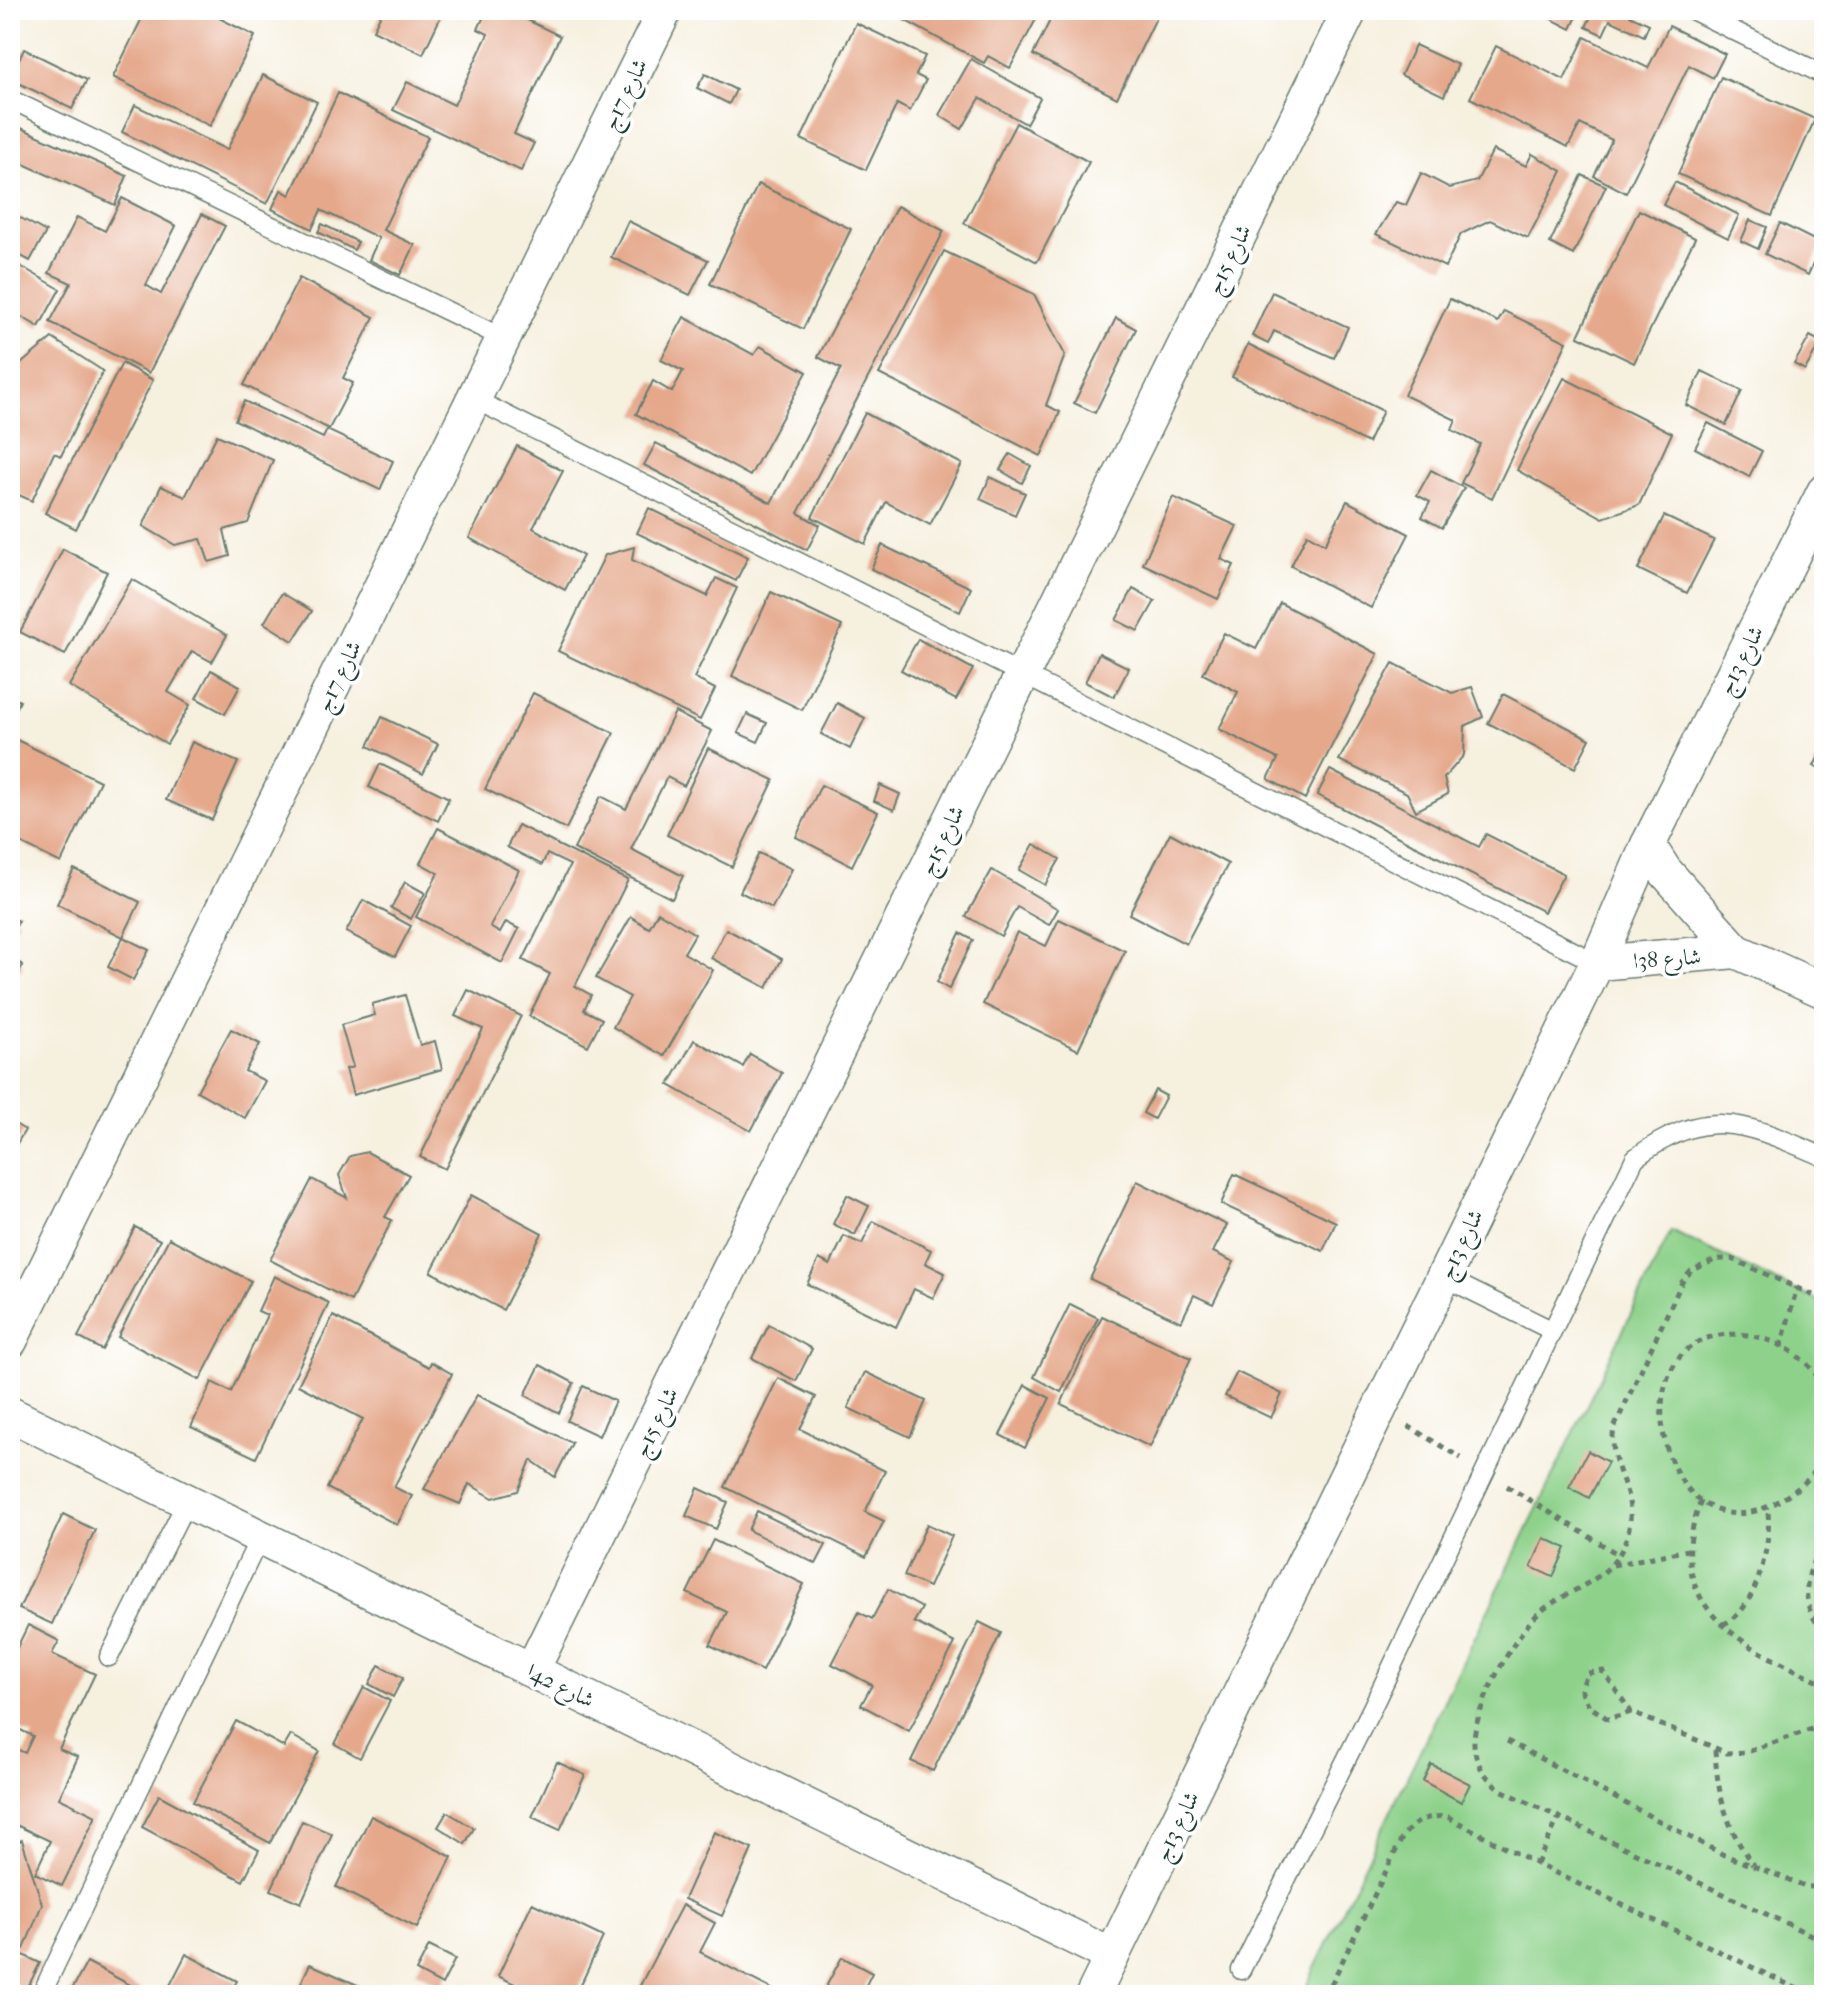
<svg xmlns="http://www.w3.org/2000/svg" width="1834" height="2005" font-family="'IM FELL French Canon',Amiri,serif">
<rect width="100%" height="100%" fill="#fff"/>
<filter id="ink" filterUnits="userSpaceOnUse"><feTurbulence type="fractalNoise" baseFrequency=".0125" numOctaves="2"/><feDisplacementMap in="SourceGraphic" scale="16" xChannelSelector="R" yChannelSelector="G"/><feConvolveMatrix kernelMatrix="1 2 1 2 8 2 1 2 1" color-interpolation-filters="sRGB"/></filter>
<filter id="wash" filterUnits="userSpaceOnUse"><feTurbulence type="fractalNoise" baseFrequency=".006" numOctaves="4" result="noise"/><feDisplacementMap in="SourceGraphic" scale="32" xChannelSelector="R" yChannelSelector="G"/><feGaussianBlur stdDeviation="1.8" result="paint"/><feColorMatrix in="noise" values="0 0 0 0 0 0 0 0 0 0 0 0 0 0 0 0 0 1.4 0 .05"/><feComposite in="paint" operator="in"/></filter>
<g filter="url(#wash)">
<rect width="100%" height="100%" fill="#f6f0df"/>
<path fill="#8dd18a" stroke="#56875f" stroke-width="2" d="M1671 1231 1824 1304V1602L1814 1623 1824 1629V1995H1302Z"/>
<g id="blocks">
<g fill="#e5a88b">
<path d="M146 10H203L255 36 210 126 113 77Z"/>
<path d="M383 10H444L423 54 373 30Z"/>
<path d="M487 10H507L560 36 514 134 534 143 521 171 393 110 407 82 454 105 488 34 478 29Z"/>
<path d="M893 10H962L972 15 975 10H1041L1010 68 988 56 984 63 891 13Z"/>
<path d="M1055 10H1160L1117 98 1033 55Z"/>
<path d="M1534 10H1580L1571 29Z"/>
<path d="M1594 10H1619L1649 24 1644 36 1610 20 1603 35 1586 27Z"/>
<path d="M856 23 925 56 916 75 926 80 910 111 897 104 866 170 801 139Z"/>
<path d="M1669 26 1725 54 1713 78 1689 65 1626 193 1594 176 1612 140 1580 124 1568 147 1470 98 1496 46 1564 80 1585 37 1648 68Z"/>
<path d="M1415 45 1458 65 1444 96 1401 75Z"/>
<path d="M24 49 87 80 72 109 10 79Z"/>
<path d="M971 59 1040 98 1026 124 980 98 962 129 939 115Z"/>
<path d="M705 74 736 90 729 104 697 88Z"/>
<path d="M263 75 317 102 267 204 122 132 135 105 227 150Z"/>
<path d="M1721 77 1815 119 1772 216 1678 174Z"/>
<path d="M338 93 428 137 383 230 415 245 400 275 369 260 379 238 321 210 312 229 272 209 281 190 290 195Z"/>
<path d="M10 123 127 176 115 205 10 158Z"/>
<path d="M1016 123 1089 162 1037 262 964 223Z"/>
<path d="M1493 150 1526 166 1532 154 1562 171 1528 238 1490 220 1461 234 1445 267 1376 234 1396 202 1406 205 1421 173 1450 188 1477 181Z"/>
<path d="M1582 175 1606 186 1573 255 1550 243Z"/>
<path d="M1675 182 1739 215 1728 238 1663 205Z"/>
<path d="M758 184 851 229 803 329 710 284Z"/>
<path d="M122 198 176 226 146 285 161 294 202 214 225 226 149 373 50 322 71 283 49 273 77 217 105 231Z"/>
<path d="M897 206 944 231 798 513 820 525 807 550 644 465 656 443 771 503 841 369 818 357Z"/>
<path d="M1639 210 1695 238 1634 363 1578 336Z"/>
<path d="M10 212 46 232 30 261 10 250Z"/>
<path d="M1750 220 1767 227 1758 249 1741 241Z"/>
<path d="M628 221 708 260 690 295 611 257Z"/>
<path d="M1780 223 1822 244 1808 275 1765 254Z"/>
<path d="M322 224 358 242 354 250 318 232Z"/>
<path d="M944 251 1034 294 1065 355 1046 405 1060 412 1041 456 879 374Z"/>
<path d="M10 260 60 289 39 327 10 310Z"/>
<path d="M299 278 374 317 343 378 353 383 329 429 244 385Z"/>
<path d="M1272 292 1348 327 1334 358 1274 331 1268 344 1252 336Z"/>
<path d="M1450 299 1498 322 1504 311 1567 342 1492 498 1461 483 1480 444 1452 430 1456 420 1404 395Z"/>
<path d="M684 317 754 355 760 346 807 372 750 476 636 414 653 381 672 392 683 371 661 360Z"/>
<path d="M1116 318 1136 329 1095 413 1074 403Z"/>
<path d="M1810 336 1821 342 1805 370 1794 364Z"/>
<path d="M52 338 103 371 61 456 54 453 32 501 10 491V373Z"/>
<path d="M1248 344 1383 411 1368 443 1232 377Z"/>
<path d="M122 363 153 380 76 529 45 513Z"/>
<path d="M1702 371 1742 391 1726 425 1686 405Z"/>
<path d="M1564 378 1672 433 1639 505 1603 518 1517 470Z"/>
<path d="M244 401 323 438 327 430 393 461 380 490 235 420Z"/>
<path d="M865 413 962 464 930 525 886 502 865 544 812 517Z"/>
<path d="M1708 423 1762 451 1749 477 1695 448Z"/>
<path d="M217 435 273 460 248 523 224 530 230 556 209 562 201 539 175 545 143 526 161 486 185 497Z"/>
<path d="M517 446 563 471 533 528 583 556 565 590 469 538Z"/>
<path d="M1010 454 1031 466 1022 483 1000 470Z"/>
<path d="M1431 470 1464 488 1442 528 1422 517 1430 502 1417 495Z"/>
<path d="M990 477 1025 493 1015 515 980 499Z"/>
<path d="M1173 497 1237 526 1221 559 1234 565 1218 599 1143 564Z"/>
<path d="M1347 501 1409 534 1371 608 1291 566 1307 534 1325 544Z"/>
<path d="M649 508 748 557 736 581 637 533Z"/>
<path d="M1664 516 1714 540 1687 593 1638 569Z"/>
<path d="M882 545 971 588 960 612 871 569Z"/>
<path d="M634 547 632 560 707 596 716 578 737 588 694 678 715 689 700 720 558 651 605 555Z"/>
<path d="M63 549 107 572 65 655 20 632Z"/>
<path d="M132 579 227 635 212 662 192 651 168 692 190 705 167 744 69 686Z"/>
<path d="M1133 589 1155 601 1138 631 1116 620Z"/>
<path d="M771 592 842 626 802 710 732 676Z"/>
<path d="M282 593 312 611 293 641 264 623Z"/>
<path d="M1280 603 1378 654 1305 799 1268 779 1278 759 1219 729 1238 692 1203 674 1224 633 1256 649Z"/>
<path d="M918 639 973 669 956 700 901 670Z"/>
<path d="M1099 653 1129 668 1114 697 1085 682Z"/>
<path d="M1393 663 1452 693 1472 687 1483 717 1465 726 1464 755 1444 778 1448 794 1416 811 1407 793 1339 760Z"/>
<path d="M211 670 240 686 225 714 196 698Z"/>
<path d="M533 693 614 733 566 829 485 789Z"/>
<path d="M1503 694 1590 739 1575 768 1488 723Z"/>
<path d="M10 696 20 701 10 722Z"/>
<path d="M837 703 865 718 850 749 821 734Z"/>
<path d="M675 712 712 731 684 786 667 777 631 849 683 876 672 899 574 849 601 796 626 809Z"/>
<path d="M747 714 767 723 758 742 738 733Z"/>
<path d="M382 717 438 744 423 774 368 746Z"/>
<path d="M17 740 100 781 61 863 10 838V755Z"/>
<path d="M192 742 238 762 212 820 166 800Z"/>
<path d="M1824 745V771L1814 766Z"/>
<path d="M708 748 774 780 732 867 667 835Z"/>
<path d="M380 764 449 798 438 821 369 787Z"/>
<path d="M1330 770 1479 847 1486 834 1564 874 1544 912 1317 795Z"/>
<path d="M821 785 878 812 852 866 796 837Z"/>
<path d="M880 785 900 794 894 810 874 801Z"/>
<path d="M518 825 628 880 575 986 591 995 584 1010 602 1019 588 1046 529 1016 550 974 523 960 570 865 547 854 542 865 507 847Z"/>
<path d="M438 828 519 870 490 927 500 933 506 922 519 929 502 963 416 917 438 873 420 863Z"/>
<path d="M1170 833 1228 864 1186 944 1129 914Z"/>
<path d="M1034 844 1060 859 1045 885 1019 870Z"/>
<path d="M759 853 792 869 772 908 740 892Z"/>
<path d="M74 869 140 902 123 937 57 904Z"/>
<path d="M992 870 1058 909 1049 925 1017 907 1001 936 966 916Z"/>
<path d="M405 882 425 893 411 919 391 908Z"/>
<path d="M363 900 411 926 395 957 346 932Z"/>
<path d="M658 912 695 934 684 953 713 970 664 1056 613 1027 630 997 596 978 631 917 649 928Z"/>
<path d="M10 916 19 921 10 937Z"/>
<path d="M1059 919 1125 951 1078 1050 983 1004 1017 932 1046 946Z"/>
<path d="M726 929 782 959 767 988 711 958Z"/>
<path d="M960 933 973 940 949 989 937 982Z"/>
<path d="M123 937 149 950 133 980 108 967Z"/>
<path d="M10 958 23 965 10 989Z"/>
<path d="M468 990 521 1016 445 1169 420 1157 483 1029 455 1016Z"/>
<path d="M405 995 420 1045 435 1041 442 1069 353 1095 346 1069 353 1067 341 1025 375 1015 372 1004Z"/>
<path d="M231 1029 260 1044 245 1071 265 1081 245 1118 197 1091Z"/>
<path d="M694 1040 743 1067 750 1054 782 1073 751 1131 669 1085Z"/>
<path d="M1155 1090 1166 1096 1154 1119 1143 1113Z"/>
<path d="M10 1121 25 1130 10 1155Z"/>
<path d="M367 1152 409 1175 385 1217 392 1220 351 1301 270 1260 312 1179 347 1198 339 1175 350 1156Z"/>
<path d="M1234 1174 1336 1222 1323 1251 1221 1204Z"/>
<path d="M1137 1181 1227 1225 1213 1252 1234 1262 1213 1304 1194 1295 1181 1322 1090 1279Z"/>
<path d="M471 1195 542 1233 503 1310 431 1272Z"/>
<path d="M847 1195 869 1206 855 1235 833 1224Z"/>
<path d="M873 1221 931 1250 925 1263 945 1273 933 1298 914 1289 896 1327 807 1284 819 1259 830 1265 844 1236 862 1244Z"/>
<path d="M135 1227 160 1240 102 1350 78 1337Z"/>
<path d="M169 1238 251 1281 200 1380 118 1337Z"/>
<path d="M274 1276 329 1303 256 1458 191 1427 212 1382 231 1392 267 1315 258 1311Z"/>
<path d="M1070 1304 1098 1318 1061 1392 1034 1377Z"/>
<path d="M333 1316 429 1367 431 1362 452 1374 394 1487 412 1496 397 1525 327 1488 363 1419 298 1385Z"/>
<path d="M1102 1316 1191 1358 1150 1447 1061 1404Z"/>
<path d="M769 1325 812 1349 796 1381 752 1358Z"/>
<path d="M540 1365 574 1383 559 1413 525 1395Z"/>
<path d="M865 1372 926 1401 910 1437 848 1408Z"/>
<path d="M1237 1372 1282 1394 1271 1418 1225 1396Z"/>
<path d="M778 1378 816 1397 800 1429 885 1471 865 1512 884 1521 866 1557 725 1487Z"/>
<path d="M1025 1385 1050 1398 1025 1448 1000 1435Z"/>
<path d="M583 1386 615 1401 599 1436 567 1421Z"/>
<path d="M477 1395 572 1443 555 1477 531 1460 518 1491 493 1498 469 1484 460 1504 424 1489Z"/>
<path d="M1588 1451 1608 1462 1589 1498 1569 1487Z"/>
<path d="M698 1488 728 1502 716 1529 686 1516Z"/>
<path d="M757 1511 826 1545 816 1564 748 1530Z"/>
<path d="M63 1514 95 1530 52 1624 19 1609Z"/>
<path d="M927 1524 952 1536 929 1587 904 1576Z"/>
<path d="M1544 1538 1566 1548 1553 1577 1531 1567Z"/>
<path d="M713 1540 804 1584 762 1671 710 1645 727 1612 687 1593Z"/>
<path d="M888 1589 922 1608 914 1622 955 1643 909 1731 861 1705 872 1685 832 1664 859 1612 872 1619Z"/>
<path d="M979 1622 1001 1633 933 1771 911 1761Z"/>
<path d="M28 1625 59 1641 52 1654 95 1674 59 1749 78 1757 59 1798 96 1816 62 1886 35 1873 50 1841 10 1822V1746L25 1753 33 1736 10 1725V1662Z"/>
<path d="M379 1665 403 1678 393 1697 369 1684Z"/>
<path d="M364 1687 390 1701 360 1758 335 1744Z"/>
<path d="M236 1721 284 1747 291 1735 319 1751 270 1843 193 1802Z"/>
<path d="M557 1762 585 1775 560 1830 532 1817Z"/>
<path d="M1431 1764 1470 1784 1461 1802 1423 1781Z"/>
<path d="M159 1795 259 1850 243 1881 142 1827Z"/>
<path d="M447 1812 474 1828 465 1844 438 1827Z"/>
<path d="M371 1816 452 1857 417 1928 336 1887Z"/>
<path d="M302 1821 332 1834 301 1903 271 1890Z"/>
<path d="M714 1832 752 1849 722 1916 684 1899Z"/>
<path d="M22 1840 42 1904 24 1949 10 1952V1844Z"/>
<path d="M532 1903 603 1937 576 1995H538L498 1976Z"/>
<path d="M682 1905 715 1923 700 1952 783 1995H635Z"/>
<path d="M429 1946 455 1959 442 1985 416 1971Z"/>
<path d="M19 1953 40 1963 24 1995H10V1955Z"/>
<path d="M186 1954 237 1981 229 1995H165Z"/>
<path d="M842 1957 872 1973 861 1995H830L823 1992Z"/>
<path d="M87 1962 149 1995H69Z"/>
<path d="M310 1964 371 1991 369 1995H295Z"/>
</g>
</g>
</g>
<g filter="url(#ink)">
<use href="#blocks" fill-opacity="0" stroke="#6a7c70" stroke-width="2"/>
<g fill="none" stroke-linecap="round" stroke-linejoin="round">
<g stroke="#6a7c70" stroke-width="21">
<g id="service">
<path d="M1692 10 1824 75"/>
<path d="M10 99 503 338"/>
<path d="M474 399 1597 963"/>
<path d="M1444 1277 1551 1330"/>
<path d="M109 1657 187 1501"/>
<path d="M1241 1970 1372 1708 1635 1158C1710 1103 1746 1124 1824 1157"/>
<path d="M41 1995 260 1537"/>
</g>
</g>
<g stroke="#6a7c70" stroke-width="37">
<g id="minor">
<path d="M1648 845 1664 870 1736 951 1824 991"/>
<path d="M1597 963 1736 951"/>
<path d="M10 1341 665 10"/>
<path d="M10 1414 1112 1956"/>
<path d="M532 1670 1350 10"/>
<path d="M1093 1995 1597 963 1648 845 1824 492"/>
</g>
</g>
<g stroke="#6a7c70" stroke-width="5" stroke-dasharray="6 6" stroke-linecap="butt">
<path d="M1824 1300 1732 1259H1717L1691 1271 1682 1282 1614 1428C1606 1473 1646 1494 1623 1547 1606 1584 1566 1589 1538 1614 1514 1635 1472 1712 1474 1744 1475 1764 1486 1778 1501 1790L1824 1941"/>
<path d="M1781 1347 1797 1287"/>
<path d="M1824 1388C1811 1359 1778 1339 1747 1335 1608 1318 1656 1559 1769 1506 1792 1495 1809 1481 1824 1460"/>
<path d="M1408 1426 1461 1458"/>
<path d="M1507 1486 1619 1555"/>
<path d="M1701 1501C1659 1607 1741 1646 1824 1683"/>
<path d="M1824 1537C1809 1570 1794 1601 1824 1631"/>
<path d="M1613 1565 1688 1550"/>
<path d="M1723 1624C1756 1614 1774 1538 1767 1507"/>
<path d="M1631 1712 1608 1719 1589 1706 1581 1690 1587 1673 1603 1671 1631 1712 1727 1753 1747 1752 1824 1725"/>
<path d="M1507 1741 1724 1855 1808 1887 1824 1886"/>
<path d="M1715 1750C1717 1794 1727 1829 1753 1865"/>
<path d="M1537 1864 1558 1819"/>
<path d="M1326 1995 1403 1836C1416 1820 1428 1815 1448 1817L1537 1864 1810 1995"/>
</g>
<use href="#service" stroke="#fff" stroke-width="18"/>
<use href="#minor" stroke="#fff" stroke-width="34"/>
</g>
</g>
<g text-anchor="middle" stroke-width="7" stroke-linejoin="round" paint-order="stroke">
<g font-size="22" fill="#1f3d34" stroke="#fff">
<text transform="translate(624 94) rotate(-64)" y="8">شارع 17ج</text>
<text transform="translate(1228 259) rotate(-64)" y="8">شارع 15ج</text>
<text transform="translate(1740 660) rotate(-63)" y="8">شارع 13ج</text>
<text transform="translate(338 676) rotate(-64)" y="8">شارع 17ج</text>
<text transform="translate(941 840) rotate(-64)" y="8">شارع 15ج</text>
<text transform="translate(1667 958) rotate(-4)" y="8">شارع 38ا</text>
<text transform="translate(1460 1244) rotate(-64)" y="8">شارع 13ج</text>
<text transform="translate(655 1422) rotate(-64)" y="8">شارع 15ج</text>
<text transform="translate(561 1685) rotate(26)" y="8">شارع 42ا</text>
<text transform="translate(1176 1826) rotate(-64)" y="8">شارع 13ج</text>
</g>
</g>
<rect width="1834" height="2005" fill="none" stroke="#fff" stroke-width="40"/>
</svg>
